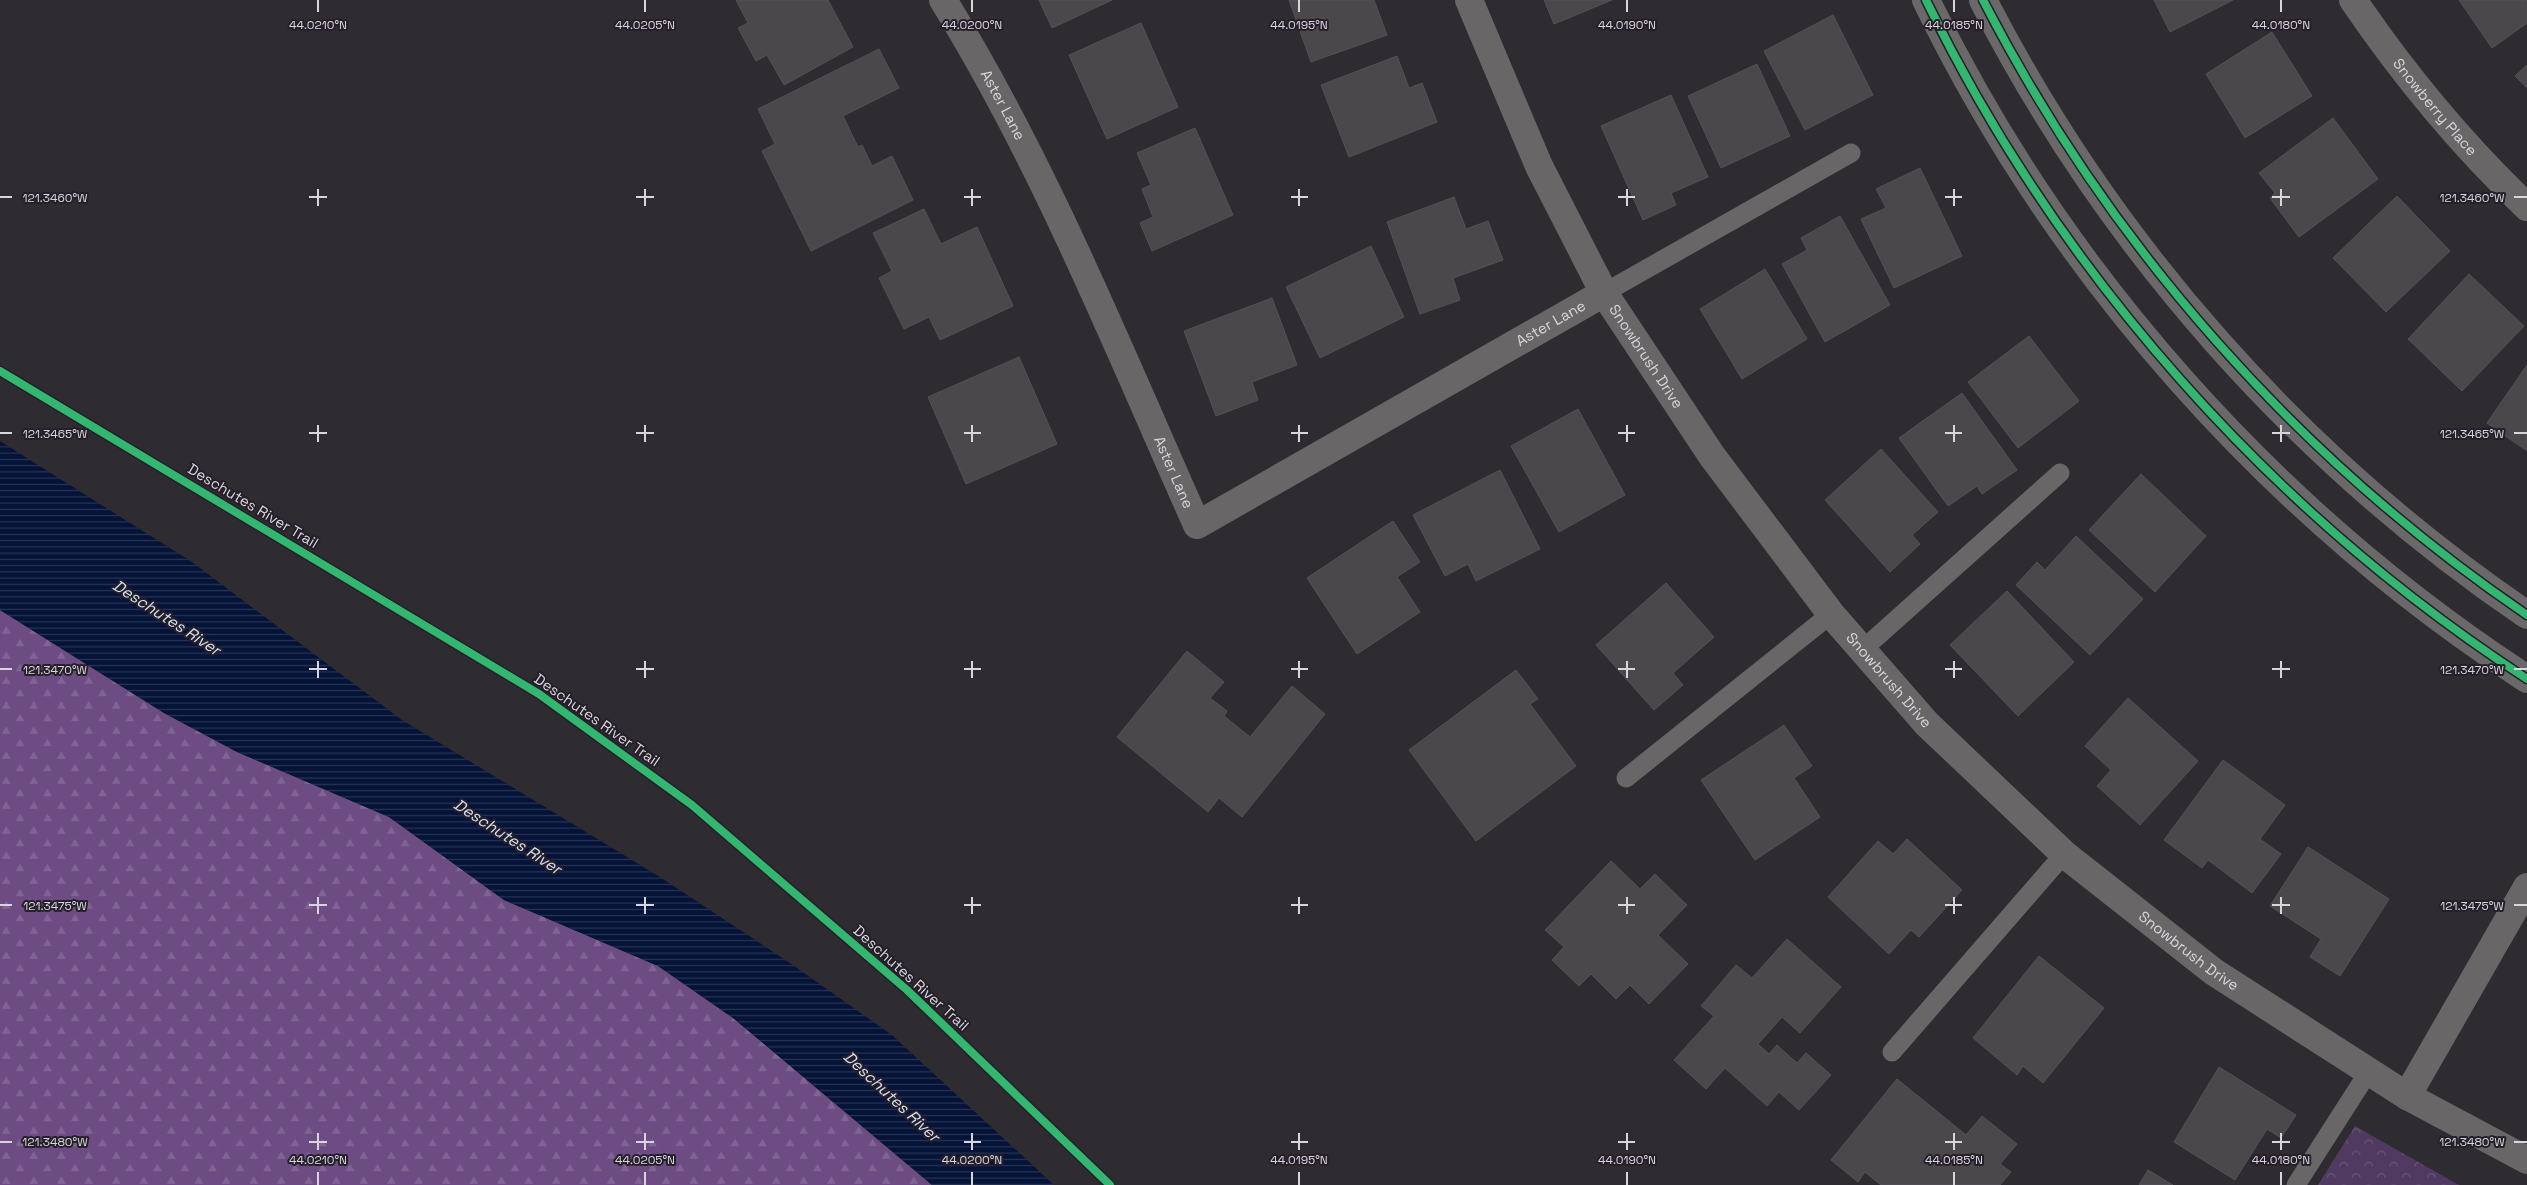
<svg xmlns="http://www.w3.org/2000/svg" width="2527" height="1185" font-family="'Space Grotesk',sans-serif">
<defs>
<pattern id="forest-firs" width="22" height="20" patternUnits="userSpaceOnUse" patternTransform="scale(1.25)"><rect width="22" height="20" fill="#6c4c83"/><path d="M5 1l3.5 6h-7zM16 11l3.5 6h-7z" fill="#806594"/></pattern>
<pattern id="park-crowns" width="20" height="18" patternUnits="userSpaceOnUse" patternTransform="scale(1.25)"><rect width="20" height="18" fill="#513a62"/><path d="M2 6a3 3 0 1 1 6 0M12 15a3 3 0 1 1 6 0" fill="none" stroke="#695678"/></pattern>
<pattern id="water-rules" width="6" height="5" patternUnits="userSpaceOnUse" patternTransform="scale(1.25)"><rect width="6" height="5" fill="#041337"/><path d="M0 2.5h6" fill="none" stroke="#283454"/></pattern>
</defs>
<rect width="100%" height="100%" fill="#2f2c31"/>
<path fill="url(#forest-firs)" d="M0 610 164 713 237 752 389 817 504 900 658 966 733 1018 932 1185H0Z"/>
<path fill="url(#park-crowns)" d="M2355 1126 2457 1184 2460 1185H2318Z"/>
<path fill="url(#water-rules)" d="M0 441 192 562 402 720 660 877 790 963 892 1035 1054 1185H932L733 1018 658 966 504 900 389 817 237 752 164 713 0 610Z"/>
<g fill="#4b484c" stroke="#545256">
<path d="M736 0H828L853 47 784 85 767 55 756 61 738 28 748 23Z"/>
<path d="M1039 0H1112L1052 28Z"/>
<path d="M1289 0H1374L1387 35 1311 62Z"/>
<path d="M1544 0H1612L1554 24Z"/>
<path d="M2154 0H2233L2170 32Z"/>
<path d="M2459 0H2527V23L2492 48Z"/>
<path d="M1833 15 1873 95 1805 130 1764 51Z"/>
<path d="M1141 23 1178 107 1107 139 1069 55Z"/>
<path d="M2272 32 2312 96 2245 138 2206 74Z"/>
<path d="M879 49 899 88 843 116 858 147 862 145 872 166 892 156 913 200 811 251 762 151 775 144 758 109Z"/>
<path d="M1397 56 1409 88 1422 83 1437 122 1349 157 1321 85Z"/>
<path d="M1757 64 1790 136 1721 168 1688 96Z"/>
<path d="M2527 65V88L2515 76Z"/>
<path d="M1671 95 1708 177 1671 193 1676 205 1643 220 1601 126Z"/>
<path d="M2333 118 2378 179 2299 237 2270 198 2275 193 2259 173Z"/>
<path d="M1195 128 1233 215 1152 251 1140 223 1153 217 1142 189 1151 185 1137 153Z"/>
<path d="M1920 168 1962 256 1894 288 1861 219 1886 208 1876 189Z"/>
<path d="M2397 196 2450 251 2386 312 2333 258Z"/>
<path d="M1454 197 1466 229 1488 221 1503 260 1453 278 1460 300 1420 314 1387 222Z"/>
<path d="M924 209 941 244 977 227 1013 306 940 340 929 317 904 329 879 278 892 271 873 233Z"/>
<path d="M1840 216 1890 305 1825 342 1782 264 1807 250 1801 238Z"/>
<path d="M1371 246 1404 317 1320 358 1286 287Z"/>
<path d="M1765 269 1807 339 1742 379 1700 309Z"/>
<path d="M2469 274 2524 326 2462 391 2408 339Z"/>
<path d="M1272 298 1297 365 1252 382 1258 400 1216 416 1184 331Z"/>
<path d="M2029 336 2079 401 2018 448 1968 382Z"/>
<path d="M1019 357 1057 444 966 484 928 397Z"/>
<path d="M2527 365V451L2487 423Z"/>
<path d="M1962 393 2017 470 1982 494 1977 486 1948 506 1899 438Z"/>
<path d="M1578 409 1625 495 1559 532 1511 446Z"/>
<path d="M1881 449 1938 512 1912 535 1920 544 1890 572 1825 500Z"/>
<path d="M1500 470 1540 549 1476 581 1468 564 1445 576 1413 515Z"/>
<path d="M2141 474 2206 536 2155 592 2089 530Z"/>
<path d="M1393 521 1420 562 1397 577 1420 612 1357 654 1307 578Z"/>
<path d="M2076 536 2143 599 2090 655 2016 585 2037 562 2045 570Z"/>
<path d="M1666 583 1714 637 1673 673 1683 685 1654 710 1596 645Z"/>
<path d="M2007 591 2074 662 2018 716 1950 645Z"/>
<path d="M1187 651 1224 682 1210 698 1227 711 1224 716 1250 737 1292 686 1325 714 1242 817 1219 798 1208 812 1117 737Z"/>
<path d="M1516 670 1538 699 1530 704 1576 766 1476 841 1409 750Z"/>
<path d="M2128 698 2198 761 2140 825 2097 786 2111 770 2085 746Z"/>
<path d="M1784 725 1812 766 1794 778 1820 817 1755 860 1701 780Z"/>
<path d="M2223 760 2285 805 2260 839 2281 854 2252 893 2208 860 2202 868 2164 840Z"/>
<path d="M1907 839 1962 890 1919 937 1911 930 1889 954 1828 897 1878 841 1893 854Z"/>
<path d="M2308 847 2389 899 2340 976 2310 957 2321 939 2270 906Z"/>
<path d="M1611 861 1640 889 1655 874 1687 905 1658 935 1688 964 1649 1004 1630 985 1616 999 1591 974 1579 986 1552 960 1564 947 1545 930Z"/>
<path d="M1787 939 1841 987 1800 1033 1782 1017 1758 1044 1769 1054 1777 1045 1797 1063 1806 1053 1831 1075 1799 1110 1779 1092 1767 1106 1725 1068 1706 1089 1674 1060 1714 1016 1701 1006 1736 965 1752 978Z"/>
<path d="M2039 956 2104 1008 2043 1083 2023 1066 2017 1075 1973 1038Z"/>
<path d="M2219 1067 2296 1115 2281 1138 2267 1129 2235 1180 2174 1142Z"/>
<path d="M1897 1079 1966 1135 1982 1116 2017 1144 2000 1164 2011 1172 2000 1185H1881L1865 1172 1858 1182 1831 1160Z"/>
<path d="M2148 1170 2173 1185H2139Z"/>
</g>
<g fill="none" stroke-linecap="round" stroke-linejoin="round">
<g stroke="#686667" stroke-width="19">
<path d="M1604 293 1851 153"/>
<path d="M1861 651 2060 473"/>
<path d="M1626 778 1831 614"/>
<path d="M1892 1052 2064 854"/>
<path d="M2296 1185 2369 1071"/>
</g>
<g stroke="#686667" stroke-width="28">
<path id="s1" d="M943 0C1045 165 1118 348 1197 525L1604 293"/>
<path id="s2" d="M1469 0 1539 166 1604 293 1712 456 1831 614 1927 724 2064 854 2214 972 2407 1096 2527 1160"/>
<path id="s3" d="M2353 0C2404 75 2461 144 2527 207"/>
<path d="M2407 1096 2527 887"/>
</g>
<g stroke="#6b686a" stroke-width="28">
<path d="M1926 0C2059 274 2272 513 2527 679"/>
<path d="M1983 0C2110 247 2298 459 2527 615"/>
</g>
<g stroke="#251f2a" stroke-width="11">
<g id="cycleway">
<path d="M1926 0C2059 274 2272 513 2527 679"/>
<path d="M1983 0C2110 247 2298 459 2527 615"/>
<path d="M0 371 539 694 692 805 907 990 1110 1185"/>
</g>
</g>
<use href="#cycleway" stroke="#33b770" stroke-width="8"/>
</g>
<path fill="none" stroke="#d9d5dd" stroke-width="2" d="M318 0V12M645 0V12M972 0V12M1299 0V12M1627 0V12M1954 0V12M2281 0V12M318 189V206M645 189V206M972 189V206M1299 189V206M1627 189V206M1954 189V206M2281 189V206M0 197H12M309 197H327M636 197H654M964 197H981M1291 197H1308M1618 197H1635M1945 197H1962M2272 197H2290M2514 197H2527M318 425V442M645 425V442M972 425V442M1299 425V442M1627 425V442M1954 425V442M2281 425V442M0 433H12M309 433H327M636 433H654M964 433H981M1291 433H1308M1618 433H1635M1945 433H1962M2272 433H2290M2514 433H2527M318 661V678M645 661V678M972 661V678M1299 661V678M1627 661V678M1954 661V678M2281 661V678M0 669H12M309 669H327M636 669H654M964 669H981M1291 669H1308M1618 669H1635M1945 669H1962M2272 669H2290M2514 669H2527M318 897V914M645 897V914M972 897V914M1299 897V914M1627 897V914M1954 897V914M2281 897V914M0 905H12M309 905H327M636 905H654M964 905H981M1291 905H1308M1618 905H1635M1945 905H1962M2272 905H2290M2514 905H2527M318 1133V1150M645 1133V1150M972 1133V1150M1299 1133V1150M1627 1133V1150M1954 1133V1150M2281 1133V1150M0 1142H12M309 1142H327M636 1142H654M964 1142H981M1291 1142H1308M1618 1142H1635M1945 1142H1962M2272 1142H2290M2514 1142H2527M318 1172V1185M645 1172V1185M972 1172V1185M1299 1172V1185M1627 1172V1185M1954 1172V1185M2281 1172V1185"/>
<g text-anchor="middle" stroke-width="4" stroke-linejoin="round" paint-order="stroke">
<g font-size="15" fill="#d9d5dd" stroke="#251f2a">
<text dy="5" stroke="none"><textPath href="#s1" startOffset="121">Aster Lane</textPath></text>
<text dy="5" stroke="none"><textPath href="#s3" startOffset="135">Snowberry Place</textPath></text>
<text dy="5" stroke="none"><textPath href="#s1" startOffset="991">Aster Lane</textPath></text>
<text dy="5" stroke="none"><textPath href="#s2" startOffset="399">Snowbrush Drive</textPath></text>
<text dy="5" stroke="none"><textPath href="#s1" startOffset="526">Aster Lane</textPath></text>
<text transform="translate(253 506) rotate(31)" y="5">Deschutes River Trail</text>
<text dy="5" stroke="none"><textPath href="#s2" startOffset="804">Snowbrush Drive</textPath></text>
<text transform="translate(597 720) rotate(35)" y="5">Deschutes River Trail</text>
<text dy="5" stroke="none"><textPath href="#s2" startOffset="1209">Snowbrush Drive</textPath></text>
<text transform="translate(911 978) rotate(42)" y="5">Deschutes River Trail</text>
</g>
<g font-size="16" font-style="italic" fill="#d3dff1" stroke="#251f2a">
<text transform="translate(167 617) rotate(33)" y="6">Deschutes River</text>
<text transform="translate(508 836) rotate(33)" y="6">Deschutes River</text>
<text transform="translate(892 1096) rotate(43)" y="6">Deschutes River</text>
</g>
</g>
<g font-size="12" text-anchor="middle" fill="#d9d5dd" stroke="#251f2a" stroke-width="4" stroke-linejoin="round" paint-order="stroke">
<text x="318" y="29">44.0210°N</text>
<text x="645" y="29">44.0205°N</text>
<text x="972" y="29">44.0200°N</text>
<text x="1299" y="29">44.0195°N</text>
<text x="1627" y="29">44.0190°N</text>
<text x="1954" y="29">44.0185°N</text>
<text x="2281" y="29">44.0180°N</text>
<text x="2472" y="202">121.3460°W</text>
<text x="55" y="202">121.3460°W</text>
<text x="2472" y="438">121.3465°W</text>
<text x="55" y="438">121.3465°W</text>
<text x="2472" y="674">121.3470°W</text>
<text x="55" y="674">121.3470°W</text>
<text x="2472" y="910">121.3475°W</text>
<text x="55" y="910">121.3475°W</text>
<text x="2472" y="1146">121.3480°W</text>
<text x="55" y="1146">121.3480°W</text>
<text x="318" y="1164">44.0210°N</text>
<text x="645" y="1164">44.0205°N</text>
<text x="972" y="1164">44.0200°N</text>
<text x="1299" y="1164">44.0195°N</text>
<text x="1627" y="1164">44.0190°N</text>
<text x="1954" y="1164">44.0185°N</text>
<text x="2281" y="1164">44.0180°N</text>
</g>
</svg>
